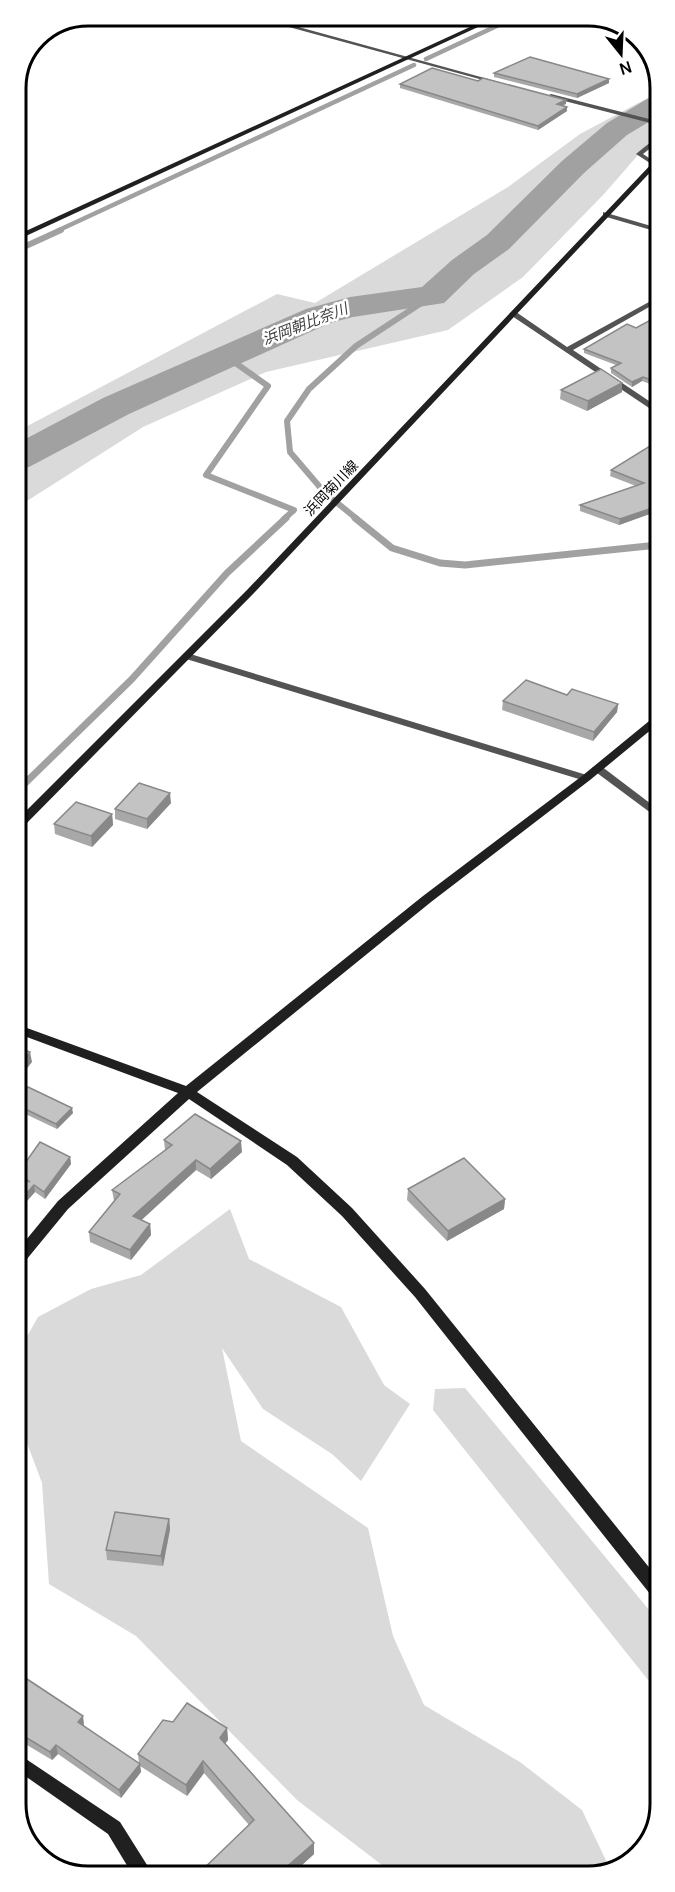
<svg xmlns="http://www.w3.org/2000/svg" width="675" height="1892" font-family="Manrope,'Noto Sans JP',sans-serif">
<rect width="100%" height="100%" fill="#fff"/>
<g fill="#dadada">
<path d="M657 93 658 132 604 194 523 277 448 330 266 372 143 427 16 508V432L277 294 315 303 508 187 580 134Z"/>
<path d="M230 1209 249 1259 341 1307 384 1385 410 1404 361 1481 332 1454 263 1409 222 1348 241 1441 368 1528 393 1636 424 1705 520 1762 582 1810 611 1871 606 1874 395 1875 297 1800 136 1636 49 1584 42 1483 17 1416V1354L38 1317 91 1289 141 1275Z"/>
<path d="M465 1388 660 1623V1695L433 1410 435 1389Z"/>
</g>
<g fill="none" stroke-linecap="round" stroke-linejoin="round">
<g stroke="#a1a1a1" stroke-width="4.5">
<path d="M426 59 520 15"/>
<path d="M57 231 414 65"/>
</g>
<g stroke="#a1a1a1" stroke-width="6">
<path d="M15 251 61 230"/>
<path d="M227 357 268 386 206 475 294 510 284 519"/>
<path d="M357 519 325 493 290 452 287 421 309 389 356 346 432 296"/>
</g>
<g stroke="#a1a1a1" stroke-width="7">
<path d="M355 518 392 548 440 563 465 565 658 545"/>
<path d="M16 792 132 679 227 573 286 518"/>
</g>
<path fill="#a1a1a1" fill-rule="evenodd" d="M657 97V117L627 135 584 173 509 249 474 274 444 303 353 317 330 323 129 414 29 467 16 470V444L103 398 306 309 350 297 422 287 452 260 487 235 562 161 607 123 647 99Z"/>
<g fill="#535353" fill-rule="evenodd">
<path d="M658 136V142L643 154 655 162 656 163 653 165 636 154Z"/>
<path d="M187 653 590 776 591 778 590 780H582L183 658V654Z"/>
<path d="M597 765 601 766 659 810V819L593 770 592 768Z"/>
</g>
<g fill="#535353" fill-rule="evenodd">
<path d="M88 15H115L112 17 85 16Z"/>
<path d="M245 15H255L499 82 494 83Z"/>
<path d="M551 94 657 121 658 125 549 97V95Z"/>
<path d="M603 212 658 228V232L603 216Z"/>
<path d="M658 297V302L573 350 658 407V414L509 314 516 312 567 347Z"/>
</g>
<g fill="#202020" fill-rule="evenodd">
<path d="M496 15H504L15 241V236Z"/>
<path d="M658 157V164L253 594 20 830 16 831V821L247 590Z"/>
<path d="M658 716V724L590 780 431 902 197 1092 297 1157 352 1208 425 1289 660 1581V1601L654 1599 415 1297 342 1216 287 1165 189 1099 68 1209 22 1265 17 1266V1251L58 1201 178 1093 16 1033V1024L186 1086 423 896 582 776 654 717Z"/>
<path d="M17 1753 120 1822 154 1876 134 1877 108 1834 18 1771Z"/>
</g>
</g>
<g fill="#a8a8a8">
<path d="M494 73 609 83 577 98 494 77Z"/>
<path d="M478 81 566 100V104L562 105 567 107V111L538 130 400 88V84Z"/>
<path d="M658 316V387L642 381 632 387 611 373V368L616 365 584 353V349L636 328Z"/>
<path d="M622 383V392L587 411 560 399 561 390Z"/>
<path d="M658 441V511L619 525 580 511V505L636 486 610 476 611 470Z"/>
<path d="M503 701 618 704 617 712 593 741 502 710Z"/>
<path d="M171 803 147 829 115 819V809Z"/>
<path d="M112 814 113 825 92 847 55 834 54 824Z"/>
<path d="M17 1098 73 1113 57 1129 17 1110Z"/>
<path d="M164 1140 242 1152 211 1179 196 1170 141 1220 150 1224 151 1235 131 1260 90 1242 89 1232 114 1201 112 1190 165 1150Z"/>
<path d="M70 1157 71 1164 45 1199 35 1192 17 1212V1176L18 1177V1173Z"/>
<path d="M408 1189 505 1199 504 1209 447 1241 407 1200Z"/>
<path d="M169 1519 170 1529 163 1566 107 1560 106 1550Z"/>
<path d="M17 1692 84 1724 83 1725 139 1764 138 1754 227 1728 228 1740 225 1743 314 1843V1854L290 1876H197V1875L249 1825 204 1773 187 1796 140 1766 141 1772 121 1798 58 1754 52 1760 17 1739Z"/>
</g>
<g fill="#888">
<path d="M609 79V83L577 98V94Z"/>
<path d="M566 100V104L556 108 557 104Z"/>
<path d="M567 107V111L538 130V126Z"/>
<path d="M643 377 642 381 632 387V382Z"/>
<path d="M622 383V392L587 411 588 401Z"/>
<path d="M658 506V511L619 525 620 519Z"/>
<path d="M618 704 617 712 593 741 594 732Z"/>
<path d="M170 793 171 803 147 829V819Z"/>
<path d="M112 814 113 825 92 847 91 836Z"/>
<path d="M30 1052 32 1062 17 1081V1068Z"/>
<path d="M72 1108 73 1113 57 1129 56 1124Z"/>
<path d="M241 1141 242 1152 211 1179 210 1169Z"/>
<path d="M70 1157 71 1164 45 1199 44 1192Z"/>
<path d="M196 1160V1170L134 1227 133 1216Z"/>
<path d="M34 1185 35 1192 17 1212V1204Z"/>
<path d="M505 1199 504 1209 447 1241 448 1231Z"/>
<path d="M150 1224 151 1235 131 1260 130 1250Z"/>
<path d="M169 1519 170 1529 163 1566 161 1556Z"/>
<path d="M83 1716 84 1724 79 1730 78 1722Z"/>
<path d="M227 1728 228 1740 221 1749 220 1738Z"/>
<path d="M56 1745 58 1754 52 1760 50 1752Z"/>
<path d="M203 1761 204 1773 187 1796 186 1785Z"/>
<path d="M140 1764 141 1772 121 1798 119 1790Z"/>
<path d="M314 1843V1854L290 1876H276Z"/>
</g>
<g fill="#c3c3c3" stroke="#888" stroke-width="1.5">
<path d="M530 57 609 79 577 94 494 73Z"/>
<path d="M432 68 478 81 483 78 566 100 557 104 567 107 538 126 400 84Z"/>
<path d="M658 316V382L643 377 632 382 611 368 621 363 584 349 627 324 636 328Z"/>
<path d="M601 369 622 383 588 401 561 390Z"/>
<path d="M658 441V506L620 519 580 505 644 483 611 470Z"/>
<path d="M526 680 567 695 572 689 618 704 594 732 503 701Z"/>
<path d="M139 783 170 793 147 819 115 809Z"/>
<path d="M76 802 112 814 91 836 54 824Z"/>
<path d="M16 1047 30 1052 17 1068Z"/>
<path d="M28 1087 72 1108 56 1124 17 1105V1098Z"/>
<path d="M195 1114 241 1141 210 1169 196 1160 133 1216 150 1224 130 1250 89 1232 120 1194 112 1190 172 1145 164 1140Z"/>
<path d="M40 1142 70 1157 44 1192 34 1185 17 1204V1176L30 1182 18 1173Z"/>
<path d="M464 1158 505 1199 448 1231 408 1189Z"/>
<path d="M115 1512 169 1519 161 1556 106 1550Z"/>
<path d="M27 1679 83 1716 78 1722 140 1764 119 1790 56 1745 50 1752 17 1732V1692Z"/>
<path d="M187 1703 227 1728 220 1738 314 1843 276 1876H198L197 1875 254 1820 203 1761 186 1785 138 1754 163 1720 173 1722Z"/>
</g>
<g text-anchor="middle" stroke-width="5" stroke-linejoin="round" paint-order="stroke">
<g font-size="14" fill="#000" stroke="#fff">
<text transform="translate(331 488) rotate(-46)" y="5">浜岡菊川線</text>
</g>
<g font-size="15" font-style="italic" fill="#424242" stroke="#fff">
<text transform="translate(305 324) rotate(-21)" y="5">浜岡朝比奈川</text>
</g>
</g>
<path d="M0 0H675V1892H0ZM88 26H588A62 62 0 0 1 650 88V1804A62 62 0 0 1 588 1866H88A62 62 0 0 1 26 1804V88A62 62 0 0 1 88 26Z" fill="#fff" fill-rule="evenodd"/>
<path fill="none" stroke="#000" stroke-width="3" d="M88 26H588A62 62 0 0 1 650 88V1804A62 62 0 0 1 588 1866H88A62 62 0 0 1 26 1804V88A62 62 0 0 1 88 26Z"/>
<g transform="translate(621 54) rotate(162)" stroke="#ffffff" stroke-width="4.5" paint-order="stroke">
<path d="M0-4.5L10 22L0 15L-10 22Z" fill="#000000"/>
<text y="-9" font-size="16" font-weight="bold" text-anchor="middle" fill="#000000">N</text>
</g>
</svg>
